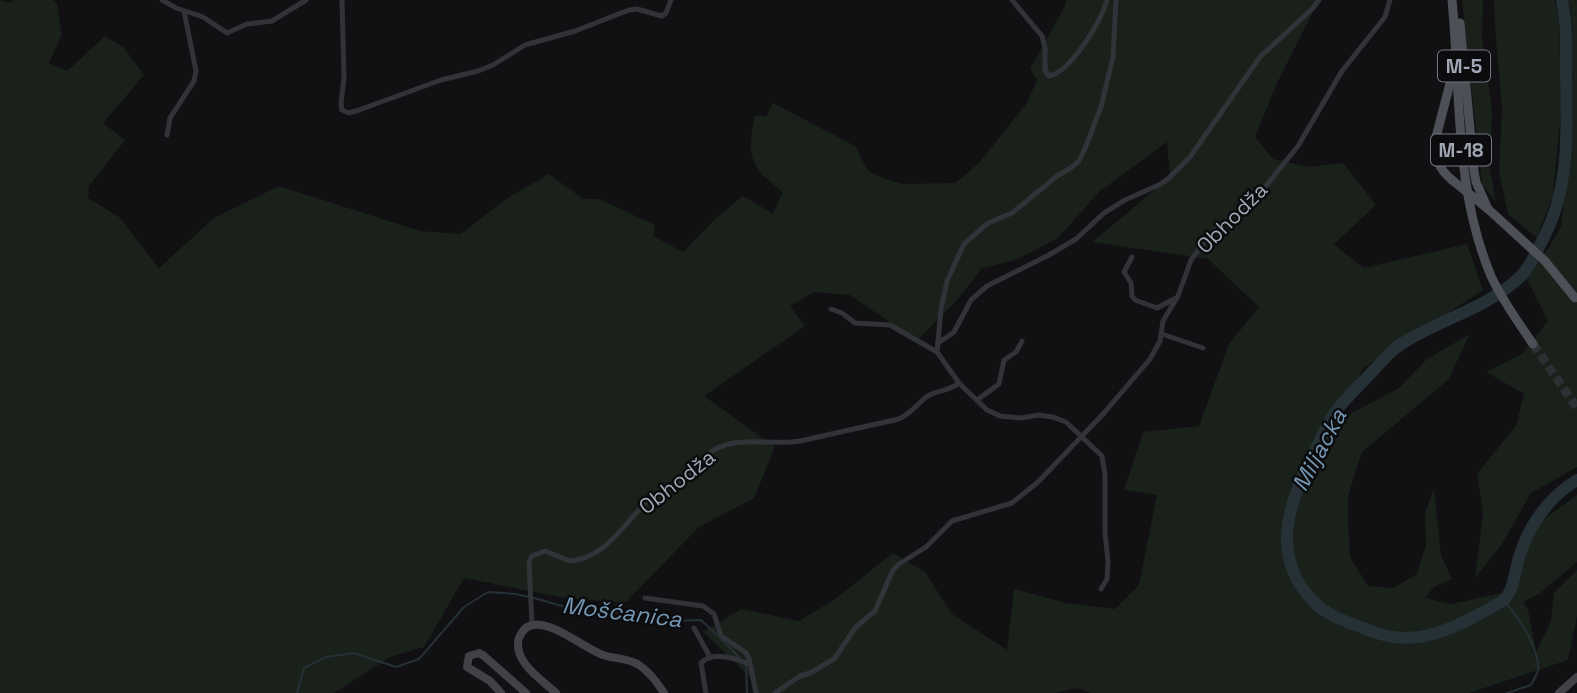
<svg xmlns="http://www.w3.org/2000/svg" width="1577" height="693" font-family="'Space Grotesk',sans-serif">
<rect width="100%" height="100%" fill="#111113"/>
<g fill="#19211a">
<path d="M0 0 11 3 13 0H53L57 3 62 35 49 63 67 71 105 36 124 48 144 75 103 123 125 140 89 186 88 198 119 217 159 268 214 218 279 186 420 231 461 234 506 199 549 174 583 199H599L655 225 653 236 683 252 715 219 743 196 773 214 783 192C748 166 747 156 755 115L766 117 773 103 855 146 868 171 883 178 902 184 955 183 979 163 1027 103 1037 80 1030 69 1065 6 1066 0H1319L1277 83 1255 137 1273 159 1309 167 1343 163 1376 205 1334 244 1364 268 1467 244 1483 290 1362 369 1339 420 1399 388 1427 359 1470 334 1448 380 1362 452 1348 496V524L1350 557 1368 586 1393 588 1417 574 1426 545 1425 513 1434 488 1441 555 1452 579 1434 587 1425 598 1451 604 1507 592 1539 523 1577 495V562L1539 594 1523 602 1528 609 1536 652 1551 621 1554 593 1577 570V616L1568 660 1469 693H1091L1077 688 1054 693H758L751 678 703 632 741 609 799 621 834 600 893 553 925 572 952 614 1007 650 1014 589 1066 603 1115 609 1139 585 1157 495 1124 490 1143 432 1199 426 1229 344 1259 307 1208 259 1092 242 1170 177 1167 142 1100 191 1058 238 1016 260 982 268 958 299 917 341 850 295 814 292 790 306 805 326 704 396 775 447 754 498 699 527 625 603 565 598 464 578 424 647 390 657 334 693H0Z"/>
<path d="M1462 0H1483L1482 40 1492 110 1490 170 1496 202 1482 184Z"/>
<path d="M1494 0H1555L1559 17 1561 112 1553 195 1537 238 1508 214 1499 171 1502 107 1496 41Z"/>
<path d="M1568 0H1577V467L1531 493 1502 544 1475 578 1483 514 1477 474 1516 426 1524 394 1486 372 1522 354 1548 321 1525 275 1548 249 1561 227 1573 111 1571 11Z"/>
</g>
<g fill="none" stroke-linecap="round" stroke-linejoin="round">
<g stroke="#263037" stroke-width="2">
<path d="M534 598 583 612 611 613 643 610 673 621 701 620 718 636"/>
<path d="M1503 601C1518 615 1540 649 1538 670 1537 675 1533 681 1531 685L1507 693"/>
<path d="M722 640 740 658"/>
<path d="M746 665 747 693"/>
<path d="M297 693 304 668 326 657 354 653 396 667 419 659 464 607 488 592 516 594 529 597"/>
</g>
<path stroke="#263037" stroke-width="12" d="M1562 0C1567 24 1566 49 1566 74 1567 127 1570 186 1545 235 1539 247 1531 266 1521 276 1486 310 1435 320 1397 347 1387 354 1379 365 1371 373 1359 386 1346 398 1335 412 1327 423 1322 438 1315 450 1290 499 1268 555 1313 601 1329 618 1354 624 1374 632 1421 650 1463 623 1503 601 1514 590 1514 576 1518 561 1528 526 1546 499 1577 480"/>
<path stroke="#2e2f33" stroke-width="9" stroke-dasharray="9 4.5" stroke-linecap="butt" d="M1533 344 1577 408"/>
<g stroke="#323338" stroke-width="5">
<path d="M162 0 176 8 203 17 227 33 247 24 272 21 306 0"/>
<path d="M342 0 344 77 341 104 342 110 349 113 359 110 441 80 478 71 493 65 525 45 575 31 629 10 637 9 662 16 666 13 671 0"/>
<path d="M1012 0 1042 36 1045 48V71L1049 76C1071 72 1101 21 1107 0"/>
<path d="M167 135 170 118 194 81 196 71 184 11"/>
<path d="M1132 257 1124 272 1131 283 1132 296 1135 300 1157 308 1176 298"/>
<path d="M831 309 842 313 855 323 890 325 937 352"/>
<path d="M1162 334 1203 348"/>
<path d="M938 343 954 332 971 300 987 286 1049 255 1076 239 1104 213 1125 200 1161 184 1170 177 1190 157 1260 57 1313 8 1319 0"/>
<path d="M977 400 999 384 1004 360 1016 352 1022 341"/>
<path d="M1101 589 1107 579 1108 562 1105 532V475L1102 456 1066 422 1053 417 1038 415 1021 418 1000 416 987 410 959 383 937 352 941 309 947 281 964 244 988 223 1012 213 1057 176 1072 167 1079 161 1086 146 1101 107 1113 57 1116 0"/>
<path d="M645 598 703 606 714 614 721 636 745 652 749 658 756 693"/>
<path d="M532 625 529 562 532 556 545 551 570 561C607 558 625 521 650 499 662 489 677 488 688 478 697 470 703 456 714 450 740 435 772 446 800 441L899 419C911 413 917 405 926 397 935 390 948 392 959 383"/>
<path d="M694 628 710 657"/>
<path d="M706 693 701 663C712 651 735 658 749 664"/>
<path d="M775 693 800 676 810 673 834 659 856 627 875 611 893 570 899 564 926 547 952 521 1012 503 1038 482 1104 413 1150 359 1160 341 1163 321 1178 296 1191 260 1211 233 1257 197 1298 146 1342 71 1385 17 1390 0"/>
</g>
<g stroke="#404248" stroke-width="8">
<path d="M501 693 490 681 467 667 469 656 479 653 484 656 526 693"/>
<path d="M556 693C542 680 512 661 519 638 522 631 527 625 534 625 554 622 584 648 603 655 615 659 629 658 639 665 650 672 657 682 664 693"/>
<path d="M1559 693 1577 677"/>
</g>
<g stroke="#4d5057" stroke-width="9">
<path d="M1452 0C1461 93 1454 188 1491 276 1502 300 1518 322 1533 344"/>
<path d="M1460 23 1474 171 1476 182 1488 209 1545 261 1575 298"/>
<path d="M1452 180C1439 169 1434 158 1435 141L1453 72"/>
</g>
<path stroke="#4d5057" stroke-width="9" d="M1452 180 1488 209"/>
</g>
<g text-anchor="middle" stroke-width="5" stroke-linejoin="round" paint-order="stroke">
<g fill="#0c0c0e" stroke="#747883" stroke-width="2">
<rect x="1438" y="50.5" width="52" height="31" rx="5"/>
<rect x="1431" y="134.5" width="60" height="31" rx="5"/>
</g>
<g font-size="19" font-weight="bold" fill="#a1a7b5">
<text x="1464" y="73">M-5</text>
<text x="1461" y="157">M-18</text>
</g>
<g font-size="21" fill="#a1a7b5" stroke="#0c0c0e">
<text transform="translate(1232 218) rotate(-45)" y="7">Obhodža</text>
<text transform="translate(677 482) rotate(-38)" y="7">Obhodža</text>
</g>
<g font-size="23" font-style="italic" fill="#7497b4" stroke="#0c0c0e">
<text transform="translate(1319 450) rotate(-62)" y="8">Miljacka</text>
<text transform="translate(622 612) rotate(7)" y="8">Mošćanica</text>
</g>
</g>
</svg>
